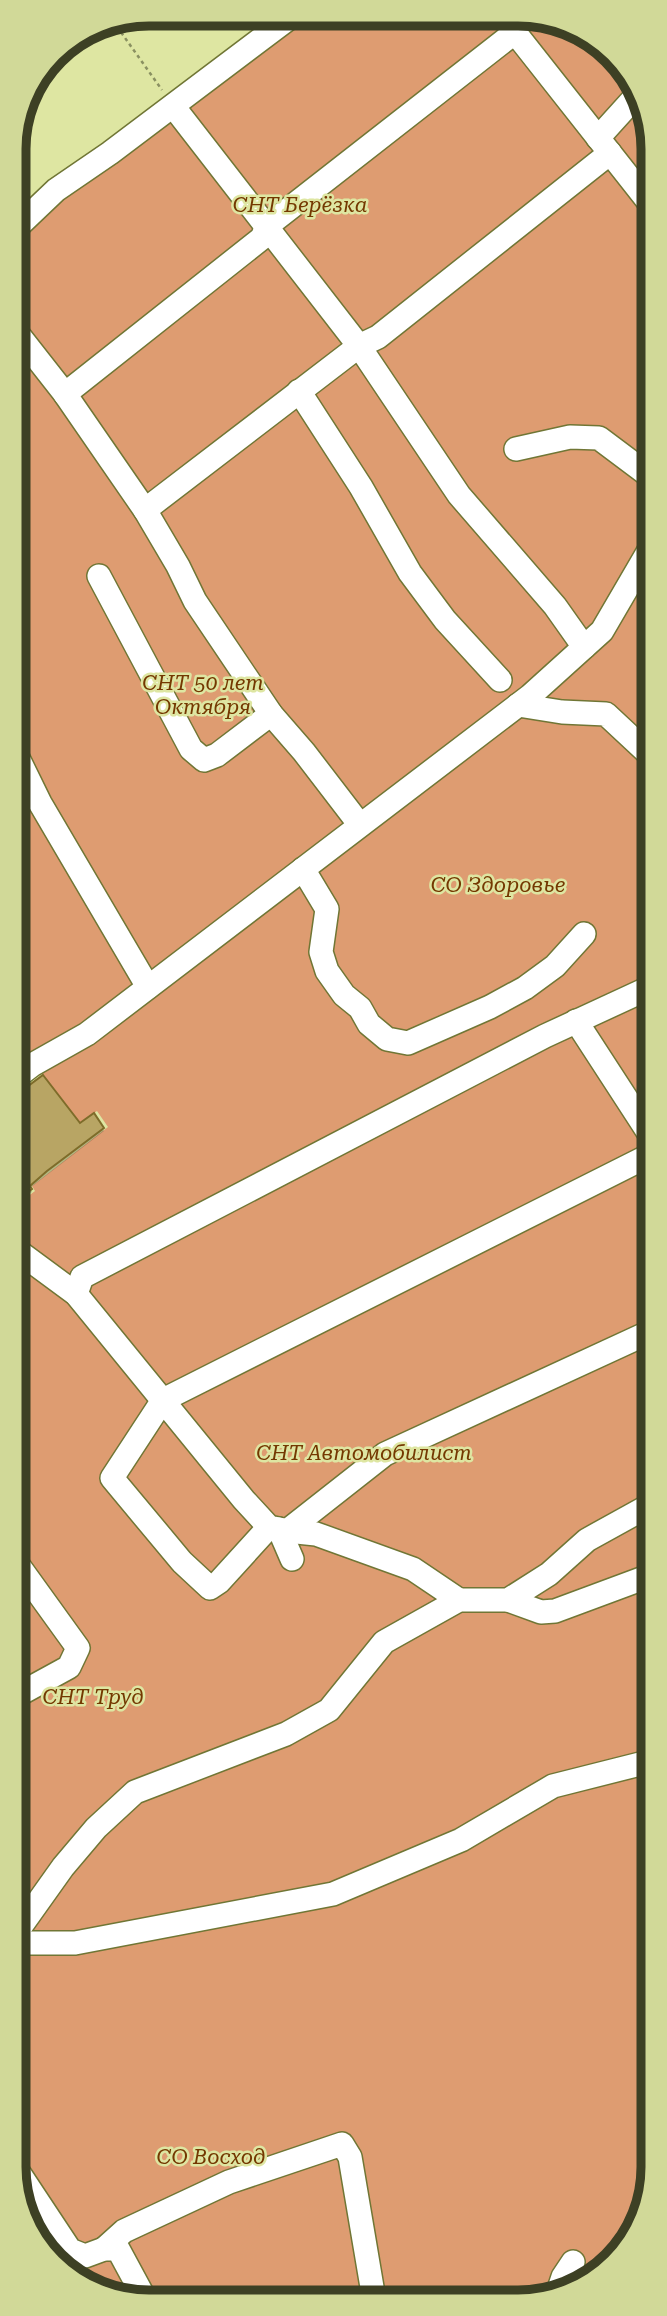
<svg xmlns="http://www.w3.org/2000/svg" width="667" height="2316" font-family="'Roboto Serif',serif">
<rect width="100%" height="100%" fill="#dee6a2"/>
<path fill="#de9c71" d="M296 15 545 17 614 54 650 123 653 2175 620 2256 544 2299H122L53 2262 17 2193 15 1206 35 1191 32 1186 108 1127 97 1111 80 1123 37 1067 15 1084 14 231Z"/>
<path fill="#0003" d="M15 1093 79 1125 93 1115 104 1131 30 1188 32 1192 15 1204Z"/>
<path fill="#b8a564" stroke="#7e6c2a" stroke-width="2" d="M43 1075 80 1123 94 1113 104 1128 47 1171 30 1186 32 1189 15 1202V1092L24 1089Z"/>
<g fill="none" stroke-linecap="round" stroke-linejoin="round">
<g stroke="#707635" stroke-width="26">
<g id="minor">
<path d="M502 16 651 205"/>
<path d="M173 106 359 346 459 495 555 606 584 647"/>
<path d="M598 138 636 96"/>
<path d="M14 230 56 190 110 153 293 15"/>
<path d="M14 329 65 394 145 510 178 566 195 601 271 714 304 752 360 825"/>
<path d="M299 391 361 487 410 573 445 620 500 680"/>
<path d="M65 394 262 238 267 226 514 33"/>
<path d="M516 449 570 437 599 438 651 477"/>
<path d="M145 510 359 346 378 337 610 153"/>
<path d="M99 576 191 749 204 760 217 755 271 714"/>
<path d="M518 705 562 712 606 714 651 756"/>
<path d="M15 752 40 803 148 987"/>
<path d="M303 869 327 909 321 952 327 971 344 995 360 1008 369 1024 387 1039 408 1043 490 1007 525 988 555 966 584 934"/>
<path d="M576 1021 652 1138"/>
<path d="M15 1078 32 1065 87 1034 530 696 602 631 651 547"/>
<path d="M15 1249 76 1294 244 1500 269 1527 287 1531 316 1534 413 1569 459 1600"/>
<path d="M76 1294 82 1277 545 1036 651 987"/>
<path d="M269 1527 219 1582 210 1588 182 1562 112 1478 163 1400 652 1154"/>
<path d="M279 1529 292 1559"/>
<path d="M287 1531 385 1454 652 1331"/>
<path d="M16 1562 78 1648 69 1667 16 1696"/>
<path d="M508 1600 541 1612 555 1611 652 1575"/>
<path d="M16 1933 63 1867 96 1828 135 1792 286 1734 329 1710 384 1642 459 1600H508L549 1574 587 1540 652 1504"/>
<path d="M16 1943H75L333 1894 461 1840 553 1786 652 1761"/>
<path d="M17 2170 70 2250 85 2256 104 2249H118L145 2299"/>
<path d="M104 2249 124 2231 229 2182 342 2144 350 2157 374 2299"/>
<path d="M558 2292 563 2277 573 2262"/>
</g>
</g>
<path stroke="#8a9061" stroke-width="2.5" stroke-dasharray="3.5 3.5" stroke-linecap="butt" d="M113 21 162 90"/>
<use href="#minor" stroke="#fff" stroke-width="23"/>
</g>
<g text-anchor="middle" stroke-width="5" stroke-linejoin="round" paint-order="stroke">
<g font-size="21" font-style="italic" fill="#743801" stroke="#dee6a2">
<text x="300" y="212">СНТ Берёзка</text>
<text x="203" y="690">СНТ 50 лет<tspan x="203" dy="24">Октября</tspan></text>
<text x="498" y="892">СО Здоровье</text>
<text x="364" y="1460">СНТ Автомобилист</text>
<text x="93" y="1704">СНТ Труд</text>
<text x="211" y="2164">СО Восход</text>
</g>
</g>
<path d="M0 0H667V2316H0ZM149 26H518A123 123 0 0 1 641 149V2167A123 123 0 0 1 518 2290H149A123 123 0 0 1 26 2167V149A123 123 0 0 1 149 26Z" fill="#d1d998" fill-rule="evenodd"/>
<path fill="none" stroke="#3d4024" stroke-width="9" d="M149 26H518A123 123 0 0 1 641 149V2167A123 123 0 0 1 518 2290H149A123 123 0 0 1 26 2167V149A123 123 0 0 1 149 26Z"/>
</svg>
